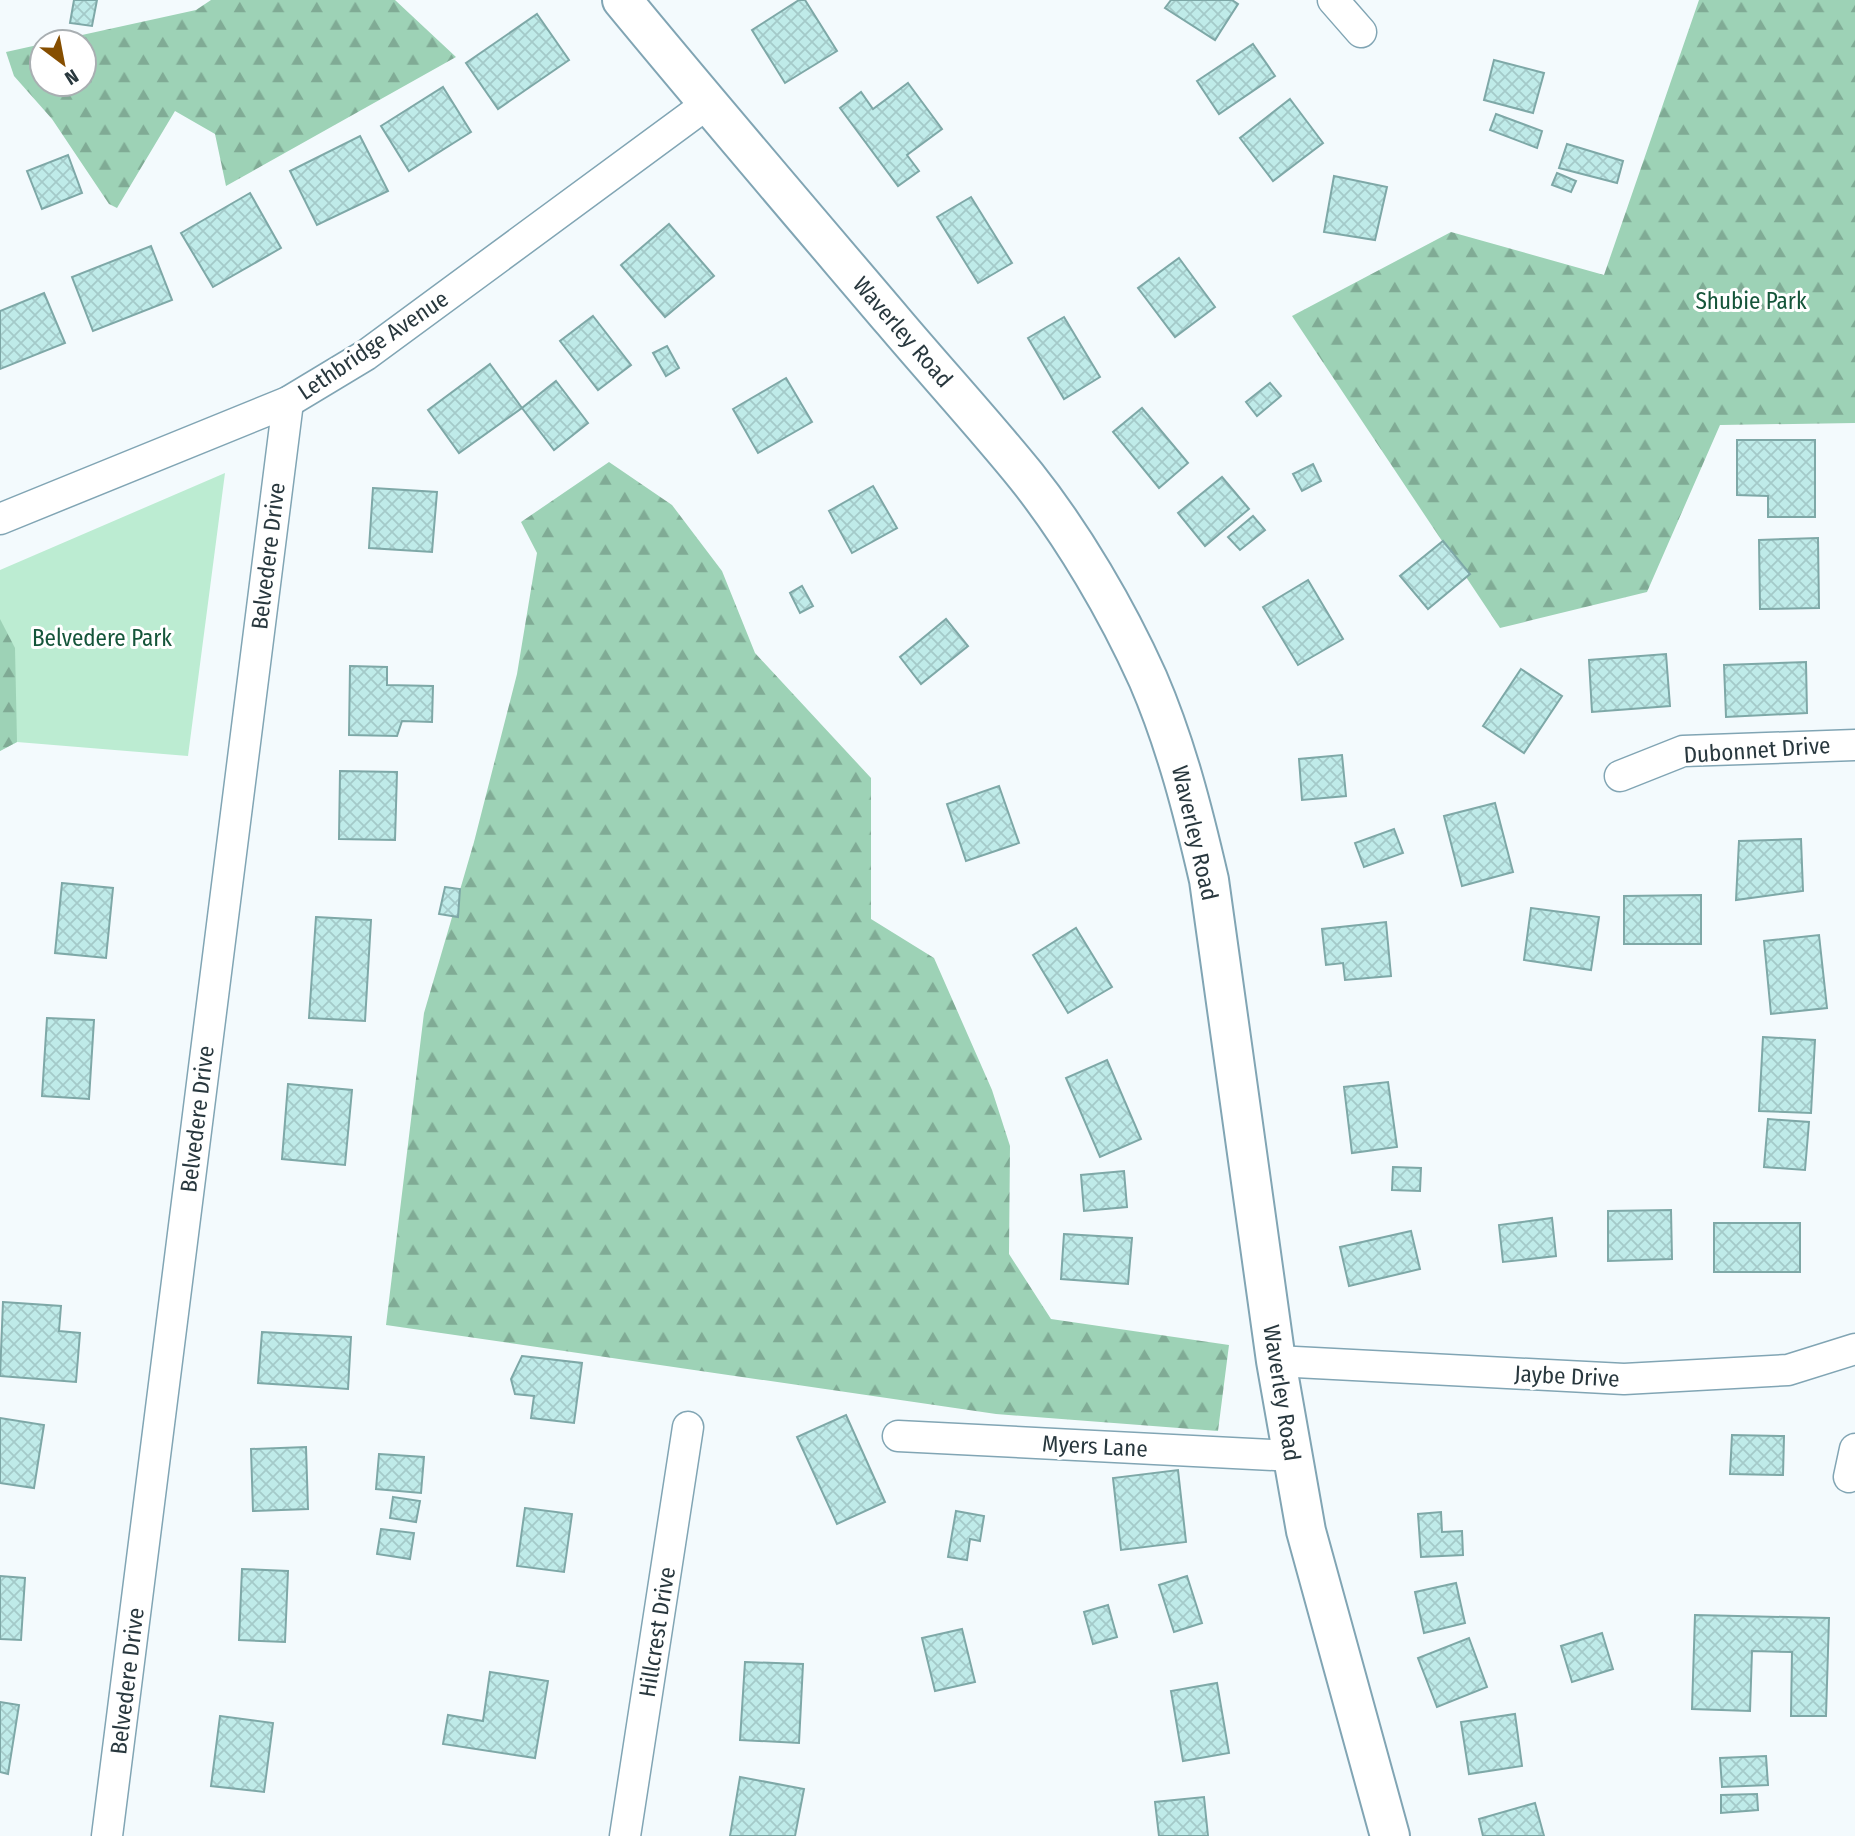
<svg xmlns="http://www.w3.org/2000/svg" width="1855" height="1836" font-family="'Fira Sans Condensed',sans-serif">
<defs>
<pattern id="forest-firs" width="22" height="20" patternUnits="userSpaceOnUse" patternTransform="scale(1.75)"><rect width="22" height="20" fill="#9dd2b6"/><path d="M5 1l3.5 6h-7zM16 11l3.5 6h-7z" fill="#80ab95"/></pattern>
<pattern id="building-cross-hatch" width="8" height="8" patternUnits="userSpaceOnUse" patternTransform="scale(1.75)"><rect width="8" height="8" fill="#bfebe9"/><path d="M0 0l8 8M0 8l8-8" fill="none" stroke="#a4cac9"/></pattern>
</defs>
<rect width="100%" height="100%" fill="#f3fafd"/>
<path fill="#bcecd2" d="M225 473 188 756 17 742 0 751V570Z"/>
<g fill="url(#forest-firs)">
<path d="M211 0H395L456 57 226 186 215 134 175 111 117 208 109 204 52 119 14 76 6 52 42 44V84H84V42H50L196 10Z"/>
<path d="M1699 0H1855V423L1720 425 1647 592 1500 628 1292 316 1451 232 1604 275Z"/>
<path d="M609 462 672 505 722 571 755 653 871 778V919L934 958 992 1090 1010 1146 1009 1254 1051 1319 1229 1345 1218 1431 996 1414 386 1325 424 1013 474 842 517 674 537 553 521 522Z"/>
<path d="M0 619 15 648 17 742 0 751Z"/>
</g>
<g fill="url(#building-cross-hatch)" stroke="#7ea8a7" stroke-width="2">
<path d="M74 0H97L92 26 70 23Z"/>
<path d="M799 0H805L837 51 785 83 752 30Z"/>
<path d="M1171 0H1232L1238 4 1215 40 1165 8Z"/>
<path d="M537 14 569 60 498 109 466 63Z"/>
<path d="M1253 44 1275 76 1219 114 1197 81Z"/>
<path d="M1494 60 1544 73 1533 113 1484 100Z"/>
<path d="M908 83 942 129 907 155 919 171 898 186 840 108 861 92 873 109Z"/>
<path d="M443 87 471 132 409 171 381 126Z"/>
<path d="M1290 99 1323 143 1273 181 1240 138Z"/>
<path d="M1496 114 1542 131 1537 148 1490 130Z"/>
<path d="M360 136 388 191 317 225 290 171Z"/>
<path d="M1567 144 1623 161 1617 183 1559 168Z"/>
<path d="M68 155 82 193 42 209 27 171Z"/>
<path d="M1557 173 1576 181 1571 192 1552 185Z"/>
<path d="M1334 176 1387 187 1375 240 1324 232Z"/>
<path d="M250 193 281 248 213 287 181 233Z"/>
<path d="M971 197 1012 263 978 283 937 217Z"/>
<path d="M669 224 714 276 665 317 621 265Z"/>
<path d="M151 246 172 300 93 331 72 277Z"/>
<path d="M1179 258 1215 307 1175 337 1138 288Z"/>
<path d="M44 293 65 343 0 369V311Z"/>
<path d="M593 316 631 365 598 390 560 341Z"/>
<path d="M1064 317 1100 377 1064 399 1028 338Z"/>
<path d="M667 346 679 368 666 376 653 353Z"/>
<path d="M490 364 522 408 459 453 428 410Z"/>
<path d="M786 378 812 422 758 453 733 409Z"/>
<path d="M556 381 588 423 554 450 522 408Z"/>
<path d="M1270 383 1281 396 1257 416 1246 402Z"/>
<path d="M1142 408 1188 463 1159 488 1113 432Z"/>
<path d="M1737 440H1815V517H1768V496L1737 495Z"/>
<path d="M1313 464 1321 481 1302 491 1293 474Z"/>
<path d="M1222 477 1249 509 1205 546 1178 513Z"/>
<path d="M873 486 897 528 852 553 829 511Z"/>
<path d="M373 488 437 492 432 552 369 548Z"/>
<path d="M1253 516 1265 530 1240 550 1228 537Z"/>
<path d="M1818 538 1819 608 1760 609 1759 540Z"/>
<path d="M1443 541 1470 574 1428 609 1400 576Z"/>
<path d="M1308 580 1343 639 1298 665 1263 607Z"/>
<path d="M802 586 813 606 800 613 790 593Z"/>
<path d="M946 619 968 646 921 684 900 657Z"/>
<path d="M1666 654 1670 706 1592 712 1589 660Z"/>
<path d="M1806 662 1807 713 1726 717 1724 665Z"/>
<path d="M350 666 387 667V685L433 686 432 722 402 721 397 736 349 735Z"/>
<path d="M1521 669 1562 696 1524 753 1483 726Z"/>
<path d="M1342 755 1346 796 1302 800 1299 759Z"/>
<path d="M340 771 397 772 395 840 339 839Z"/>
<path d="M999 786 1019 843 966 861 947 804Z"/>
<path d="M1495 803 1513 872 1462 886 1444 816Z"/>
<path d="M1394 829 1403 853 1364 867 1355 843Z"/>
<path d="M1801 839 1803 891 1736 900 1739 841Z"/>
<path d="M62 883 113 888 106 958 55 953Z"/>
<path d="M445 887 460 889 458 917 439 914Z"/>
<path d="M1701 895V944H1624V896Z"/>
<path d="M1531 908 1599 917 1591 970 1524 960Z"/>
<path d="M316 917 371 920 365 1021 309 1018Z"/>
<path d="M1386 922 1391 976 1345 980 1343 963 1326 965 1322 929Z"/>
<path d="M1076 928 1112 987 1068 1013 1033 955Z"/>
<path d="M1819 935 1827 1008 1771 1014 1764 941Z"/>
<path d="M47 1018 94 1020 89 1099 42 1096Z"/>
<path d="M1763 1037 1815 1040 1811 1113 1759 1111Z"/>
<path d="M1107 1060 1141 1139 1100 1157 1066 1078Z"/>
<path d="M1388 1082 1397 1147 1352 1153 1344 1087Z"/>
<path d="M288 1084 352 1090 345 1165 282 1159Z"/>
<path d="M1768 1119 1809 1122 1805 1170 1764 1167Z"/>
<path d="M1393 1167 1421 1168 1420 1191 1392 1190Z"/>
<path d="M1124 1171 1127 1207 1084 1211 1081 1175Z"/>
<path d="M1671 1210 1672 1259 1608 1261V1211Z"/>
<path d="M1552 1218 1556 1256 1503 1262 1499 1225Z"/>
<rect x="1714" y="1223" width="86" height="49"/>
<path d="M1411 1231 1420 1269 1349 1286 1340 1247Z"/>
<path d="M1064 1234 1132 1238 1128 1284 1061 1279Z"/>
<path d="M3 1302 61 1306 59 1331 80 1333 76 1382 0 1376Z"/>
<path d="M262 1332 351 1337 348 1389 258 1383Z"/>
<path d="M522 1356 582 1363 574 1423 531 1418 534 1396 515 1394 511 1379Z"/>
<path d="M846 1415 885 1502 837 1524 797 1437Z"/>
<path d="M0 1418 44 1425 34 1488 0 1483Z"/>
<path d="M1732 1435 1784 1436 1783 1475 1730 1474Z"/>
<path d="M306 1447 308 1509 253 1511 251 1449Z"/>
<path d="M379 1454 424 1457 421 1493 376 1489Z"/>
<path d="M1178 1470 1186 1542 1121 1550 1113 1478Z"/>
<path d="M393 1497 420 1501 416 1522 390 1518Z"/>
<path d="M525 1508 572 1514 564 1572 517 1566Z"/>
<path d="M956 1511 984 1516 980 1541 970 1539 967 1560 948 1557Z"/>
<path d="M1441 1512 1442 1532 1462 1531 1463 1555 1421 1557 1418 1514Z"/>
<path d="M381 1529 414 1533 410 1559 377 1554Z"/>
<path d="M242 1569 288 1571 285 1642 239 1640Z"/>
<path d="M0 1576 25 1578 21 1640 0 1639Z"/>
<path d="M1187 1576 1202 1623 1174 1632 1159 1585Z"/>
<path d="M1456 1583 1465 1623 1424 1633 1415 1592Z"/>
<path d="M1108 1605 1117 1637 1093 1644 1084 1612Z"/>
<path d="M1695 1615 1829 1618 1826 1716H1791L1792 1652 1752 1651 1750 1711 1692 1709Z"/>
<path d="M962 1629 975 1682 935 1691 922 1638Z"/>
<path d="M1602 1633 1613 1669 1572 1682 1561 1646Z"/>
<path d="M1469 1638 1487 1687 1437 1707 1418 1658Z"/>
<path d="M745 1662 803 1664 799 1743 740 1740Z"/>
<path d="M490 1672 548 1681 535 1758 443 1744 448 1715 483 1721Z"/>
<path d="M1217 1683 1229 1753 1183 1761 1171 1691Z"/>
<path d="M0 1702 19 1705 8 1774 0 1772Z"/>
<path d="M1515 1714 1522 1766 1469 1774 1461 1722Z"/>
<path d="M220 1716 273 1723 264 1792 211 1786Z"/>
<path d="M1766 1756 1768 1785 1722 1787 1720 1758Z"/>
<path d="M740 1777 804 1789 795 1836H730Z"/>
<path d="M1757 1794 1758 1810 1721 1813V1795Z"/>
<path d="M1204 1797 1208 1836H1159L1155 1802Z"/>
<path d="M1535 1803 1544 1836H1483L1479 1819Z"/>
</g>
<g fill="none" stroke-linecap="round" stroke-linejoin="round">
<g stroke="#81a5b4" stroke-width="33">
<g id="street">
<path d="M1333 0 1361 32"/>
<path d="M0 519 288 402 366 355 707 104"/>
<path d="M1620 776 1683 751 1855 745"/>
<path d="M1276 1361 1624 1379 1788 1370 1855 1349"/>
<path d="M898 1436 1293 1456"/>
<path d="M1849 1477 1855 1449"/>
<path d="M107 1836 288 402"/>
<path d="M625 1836 688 1427"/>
</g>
</g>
<g stroke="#81a5b4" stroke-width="42">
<path id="secondary" d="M622 0C711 108 802 214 893 321 937 373 983 423 1026 476 1073 535 1117 610 1148 679 1176 744 1193 811 1209 880L1276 1361 1306 1531 1390 1836"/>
</g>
<use href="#street" stroke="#fff" stroke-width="30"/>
<use href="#secondary" stroke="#fff" stroke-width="38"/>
</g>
<g text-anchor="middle" stroke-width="6" stroke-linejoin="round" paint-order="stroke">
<g font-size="23" fill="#15553a" stroke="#fff">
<text x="1751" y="309">Shubie Park</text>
<text x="102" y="646">Belvedere Park</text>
</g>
<g font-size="23" fill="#29383e" stroke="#fff">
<text transform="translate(903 332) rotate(49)" y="8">Waverley Road</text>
<text transform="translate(373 345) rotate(-34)" y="8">Lethbridge Avenue</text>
<text transform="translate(268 556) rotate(-83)" y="8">Belvedere Drive</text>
<text transform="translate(1757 750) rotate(-4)" y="8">Dubonnet Drive</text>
<text transform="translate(1195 833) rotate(77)" y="8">Waverley Road</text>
<text transform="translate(197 1119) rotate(-83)" y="8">Belvedere Drive</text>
<text transform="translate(1567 1376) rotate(3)" y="8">Jaybe Drive</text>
<text transform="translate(1282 1393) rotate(81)" y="8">Waverley Road</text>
<text transform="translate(1095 1446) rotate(3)" y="8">Myers Lane</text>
<text transform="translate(657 1632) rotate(-81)" y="8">Hillcrest Drive</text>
<text transform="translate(127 1681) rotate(-83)" y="8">Belvedere Drive</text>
</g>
</g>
<g transform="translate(63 63) rotate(148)"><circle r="33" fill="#ffffff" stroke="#a9afb2" stroke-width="2"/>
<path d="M0-5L12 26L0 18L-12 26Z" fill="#864e00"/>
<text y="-10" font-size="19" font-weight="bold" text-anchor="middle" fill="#29383e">N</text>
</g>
</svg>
